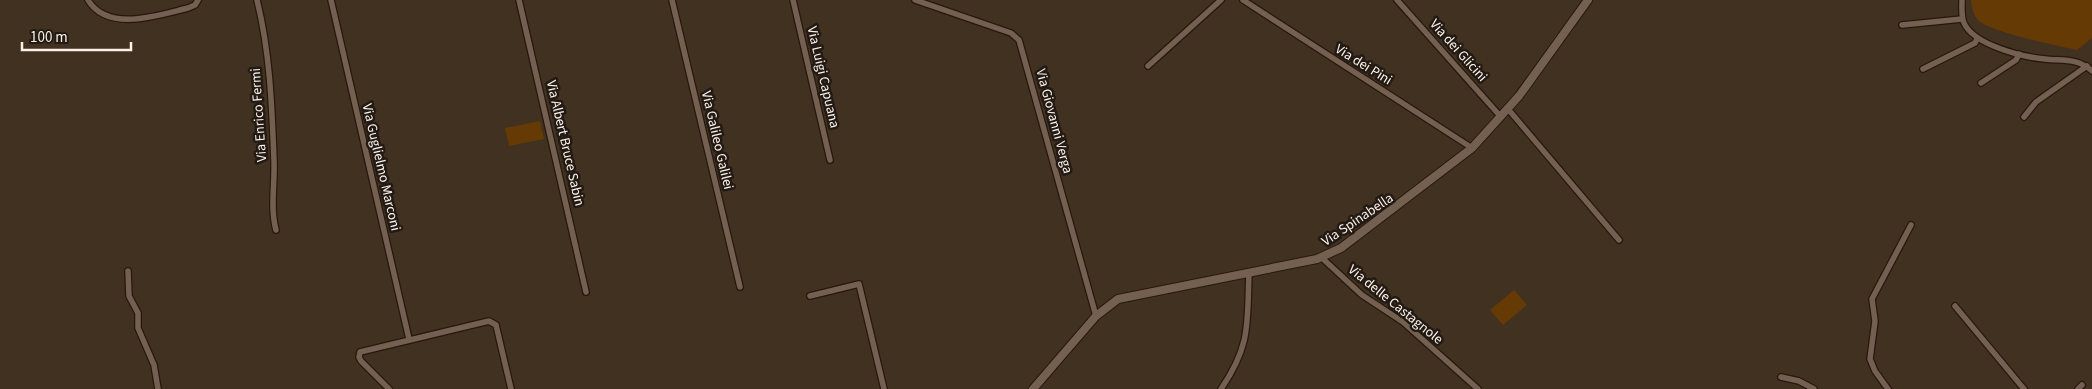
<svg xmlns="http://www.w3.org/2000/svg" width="2092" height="389" font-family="'Source Sans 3',sans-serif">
<rect width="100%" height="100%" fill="#413121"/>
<g fill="#653a04">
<path d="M1971 0H2092V38L2077 50C2059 46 1990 32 1979 21 1973 15 1972 8 1971 0Z"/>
<path d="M540 121 544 139 509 146 505 128Z"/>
<path d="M1514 290 1527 305 1503 325 1490 310Z"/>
</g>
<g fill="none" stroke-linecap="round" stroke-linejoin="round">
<g stroke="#271809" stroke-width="8">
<g id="minor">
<path d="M88 0C108 33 159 15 188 8L195 5 198 0"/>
<path d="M257 0C270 52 272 107 274 161 275 183 270 208 276 230"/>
<path d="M331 0 409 339"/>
<path d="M519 0 586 292"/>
<path d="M672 0 740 287"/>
<path d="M793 0 830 160"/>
<path d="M915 0 1011 33 1019 40 1096 316"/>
<path d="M1243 0 1472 148"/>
<path d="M1397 0 1501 117"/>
<path d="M1962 0C1962 7 1961 16 1964 23 1974 45 2022 57 2045 59 2063 61 2078 58 2092 71"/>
<path d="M1902 25 1962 19"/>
<path d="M1148 66 1221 0"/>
<path d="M1923 69 1975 43 1977 39"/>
<path d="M1981 83 2016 60 2019 54"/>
<path d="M1508 109 1619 240"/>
<path d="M2024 117 2036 102 2087 66"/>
<path d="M1322 258 1362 295 1403 322 1478 389"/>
<path d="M128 271 129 296 138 313V328L154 365 158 389"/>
<path d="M810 296 859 284 884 389"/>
<path d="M1955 306 2024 389"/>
<path d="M1781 377 1799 381 1814 389"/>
<path d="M389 389 361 361 359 357 360 352 489 321 496 325 511 389"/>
<path d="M1221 389C1251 345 1247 324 1249 273"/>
<path d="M1888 389 1875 371 1870 359 1875 321 1872 299 1911 225"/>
<path d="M2078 389 2082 385"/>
</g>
</g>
<g stroke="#271809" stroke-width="10">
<path id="tertiary" d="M1033 389 1096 316 1118 299 1317 259 1341 248 1472 148 1519 96 1588 0"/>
</g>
<use href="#minor" stroke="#736050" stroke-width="5.5"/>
<use href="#tertiary" stroke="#736050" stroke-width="8"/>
</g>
<g text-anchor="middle" stroke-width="5" stroke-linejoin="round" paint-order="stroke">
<g font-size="14" fill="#fcf1e7" stroke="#221a14">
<text transform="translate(1459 50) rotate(48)" y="5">Via dei Glicini</text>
<text transform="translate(1364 64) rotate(32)" y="5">Via dei Pini</text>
<text transform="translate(824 77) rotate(77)" y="5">Via Luigi Capuana</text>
<text transform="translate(258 115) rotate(-94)" y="5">Via Enrico Fermi</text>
<text transform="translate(1055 121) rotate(75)" y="5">Via Giovanni Verga</text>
<text transform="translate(718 140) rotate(77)" y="5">Via Galileo Galilei</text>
<text transform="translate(566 143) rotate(77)" y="5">Via Albert Bruce Sabin</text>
<text transform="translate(382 167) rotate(77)" y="5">Via Guglielmo Marconi</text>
<text transform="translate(1357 219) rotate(-34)" y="5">Via Spinabella</text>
<text transform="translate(1396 304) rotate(39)" y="5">Via delle Castagnole</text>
</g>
</g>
<path d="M22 42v8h109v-8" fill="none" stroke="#fcf1e7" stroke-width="2.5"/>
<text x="30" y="42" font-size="15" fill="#fcf1e7" stroke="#221a14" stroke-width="4" paint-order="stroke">100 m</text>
</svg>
